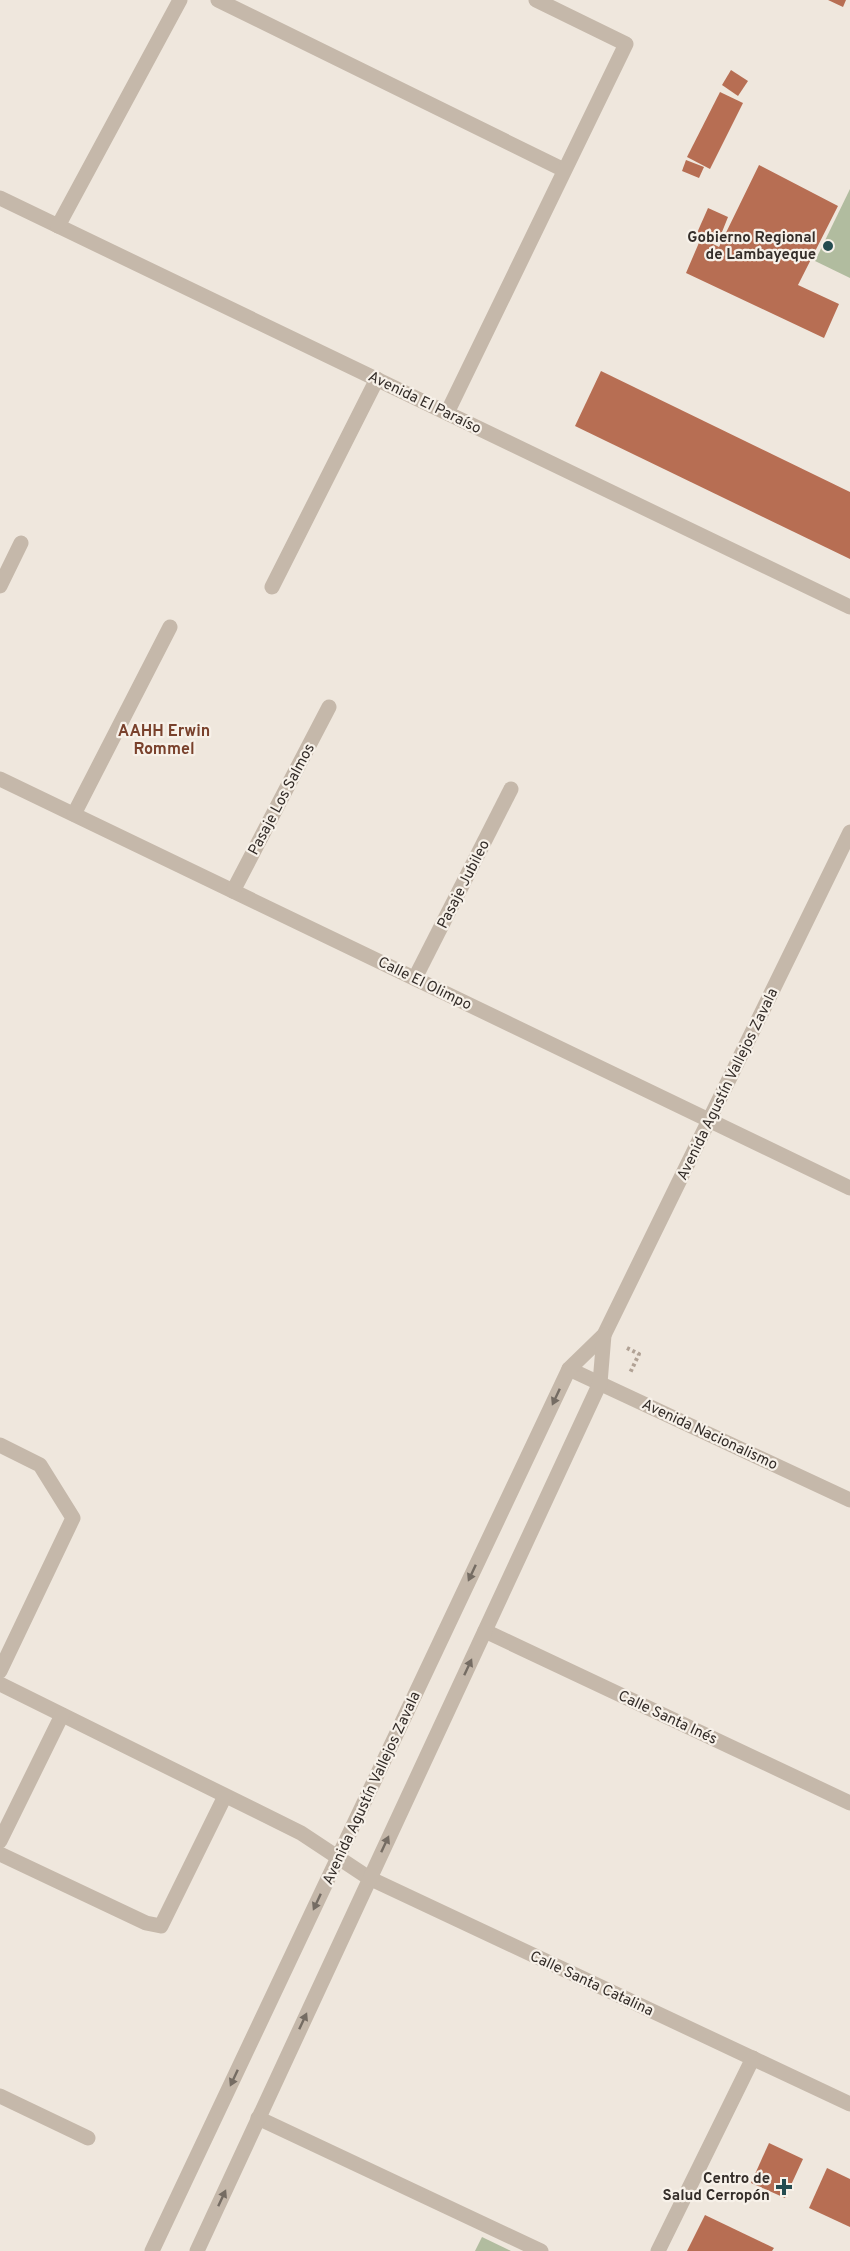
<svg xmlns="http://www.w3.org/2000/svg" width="850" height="2251" font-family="Overpass,sans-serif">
<rect width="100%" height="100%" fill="#efe7dd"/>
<g fill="#b1bc9f">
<path d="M850 189V278L815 261Z"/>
<path d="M482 2237 511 2251H475Z"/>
</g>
<g fill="#b76e53">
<path d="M828 0H846L843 7Z"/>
<path d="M731 70 748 81 738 96 722 85Z"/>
<path d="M720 92 743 103 710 169 687 157Z"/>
<path d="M686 160 704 167 699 178 682 171Z"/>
<path d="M759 165 838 206 798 285 839 304 824 338 686 273 701 238 719 247Z"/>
<path d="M708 208 728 217 718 242 697 233Z"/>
<path d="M601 371 850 492V559L575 426Z"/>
<path d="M769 2143 803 2159 785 2198 751 2183Z"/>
<path d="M827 2168 850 2179V2227L809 2208Z"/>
<path d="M705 2215 774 2248 772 2251H687Z"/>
</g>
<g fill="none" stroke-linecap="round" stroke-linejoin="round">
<path stroke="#b1a295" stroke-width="4" stroke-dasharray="3 3" stroke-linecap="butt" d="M627 1348 639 1354 630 1373"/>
<g stroke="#c5b8aa" stroke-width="15">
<path d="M218 0 564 170"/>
<path d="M0 198 850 607"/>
<path d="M58 226 180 0"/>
<path d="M447 413 626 44 536 0"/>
<path d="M0 586 21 543"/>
<path d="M272 587 377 379"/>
<path d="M0 779 850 1188"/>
<path d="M74 814 170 627"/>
<path d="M233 891 329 707"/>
<path d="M415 978 511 789"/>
<path d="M569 1369 850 1500"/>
<path d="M0 1445 40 1465 73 1518 0 1671"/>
<path d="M485 1631 850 1803"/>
<path d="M0 1684 301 1833 369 1878 850 2104"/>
<path d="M0 1841 62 1715"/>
<path d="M0 1854 146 1923 161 1926 225 1796"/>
<path d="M0 2096 88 2138"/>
<path d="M258 2118 541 2251"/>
<path d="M152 2251 569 1369 604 1335 850 832"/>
<path d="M197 2251 600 1383 604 1335"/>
<path d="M658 2251 753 2058"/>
</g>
</g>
<defs><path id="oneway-solid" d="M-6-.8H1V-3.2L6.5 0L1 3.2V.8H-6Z" transform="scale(1.5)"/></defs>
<g fill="#756c63">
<use href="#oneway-solid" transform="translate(556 1397) rotate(115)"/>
<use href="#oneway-solid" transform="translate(472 1573) rotate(115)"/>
<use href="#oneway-solid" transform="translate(468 1667) rotate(-65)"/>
<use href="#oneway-solid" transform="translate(385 1844) rotate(-65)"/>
<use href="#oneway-solid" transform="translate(317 1902) rotate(115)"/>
<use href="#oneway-solid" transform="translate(303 2021) rotate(-65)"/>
<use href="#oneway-solid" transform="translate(234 2078) rotate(115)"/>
<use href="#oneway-solid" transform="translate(222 2198) rotate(-65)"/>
</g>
<g fill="#244c50" stroke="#f7f1e9" stroke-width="2">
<circle cx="828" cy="246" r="6"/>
<path d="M781 2178h6v6h6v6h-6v6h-6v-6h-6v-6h6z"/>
</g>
<g text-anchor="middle" stroke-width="4.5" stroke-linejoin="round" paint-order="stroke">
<g font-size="15" font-weight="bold" fill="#342d29" stroke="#f7f1e9" text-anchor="end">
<text x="816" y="242">Gobierno Regional<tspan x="816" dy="17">de Lambayeque</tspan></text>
<text x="770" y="2183">Centro de<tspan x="770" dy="17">Salud Cerropón</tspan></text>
</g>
<g font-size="15" fill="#342d29" stroke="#f7f1e9">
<text transform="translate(425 402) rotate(26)" y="5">Avenida El Paraíso</text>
<text transform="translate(281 799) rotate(-62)" y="5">Pasaje Los Salmos</text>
<text transform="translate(463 884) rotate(-63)" y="5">Pasaje Jubileo</text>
<text transform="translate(425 983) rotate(26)" y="5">Calle El Olimpo</text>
<text transform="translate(727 1084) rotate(-64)" y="5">Avenida Agustín Vallejos Zavala</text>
<text transform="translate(710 1434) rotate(25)" y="5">Avenida Nacionalismo</text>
<text transform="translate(668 1717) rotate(25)" y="5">Calle Santa Inés</text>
<text transform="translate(371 1788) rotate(-65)" y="5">Avenida Agustín Vallejos Zavala</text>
<text transform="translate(592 1983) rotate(25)" y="5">Calle Santa Catalina</text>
</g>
<g font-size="16" font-weight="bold" fill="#79412c" stroke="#f7f1e9">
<text x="164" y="736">AAHH Erwin<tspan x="164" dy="18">Rommel</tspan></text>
</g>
</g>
</svg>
